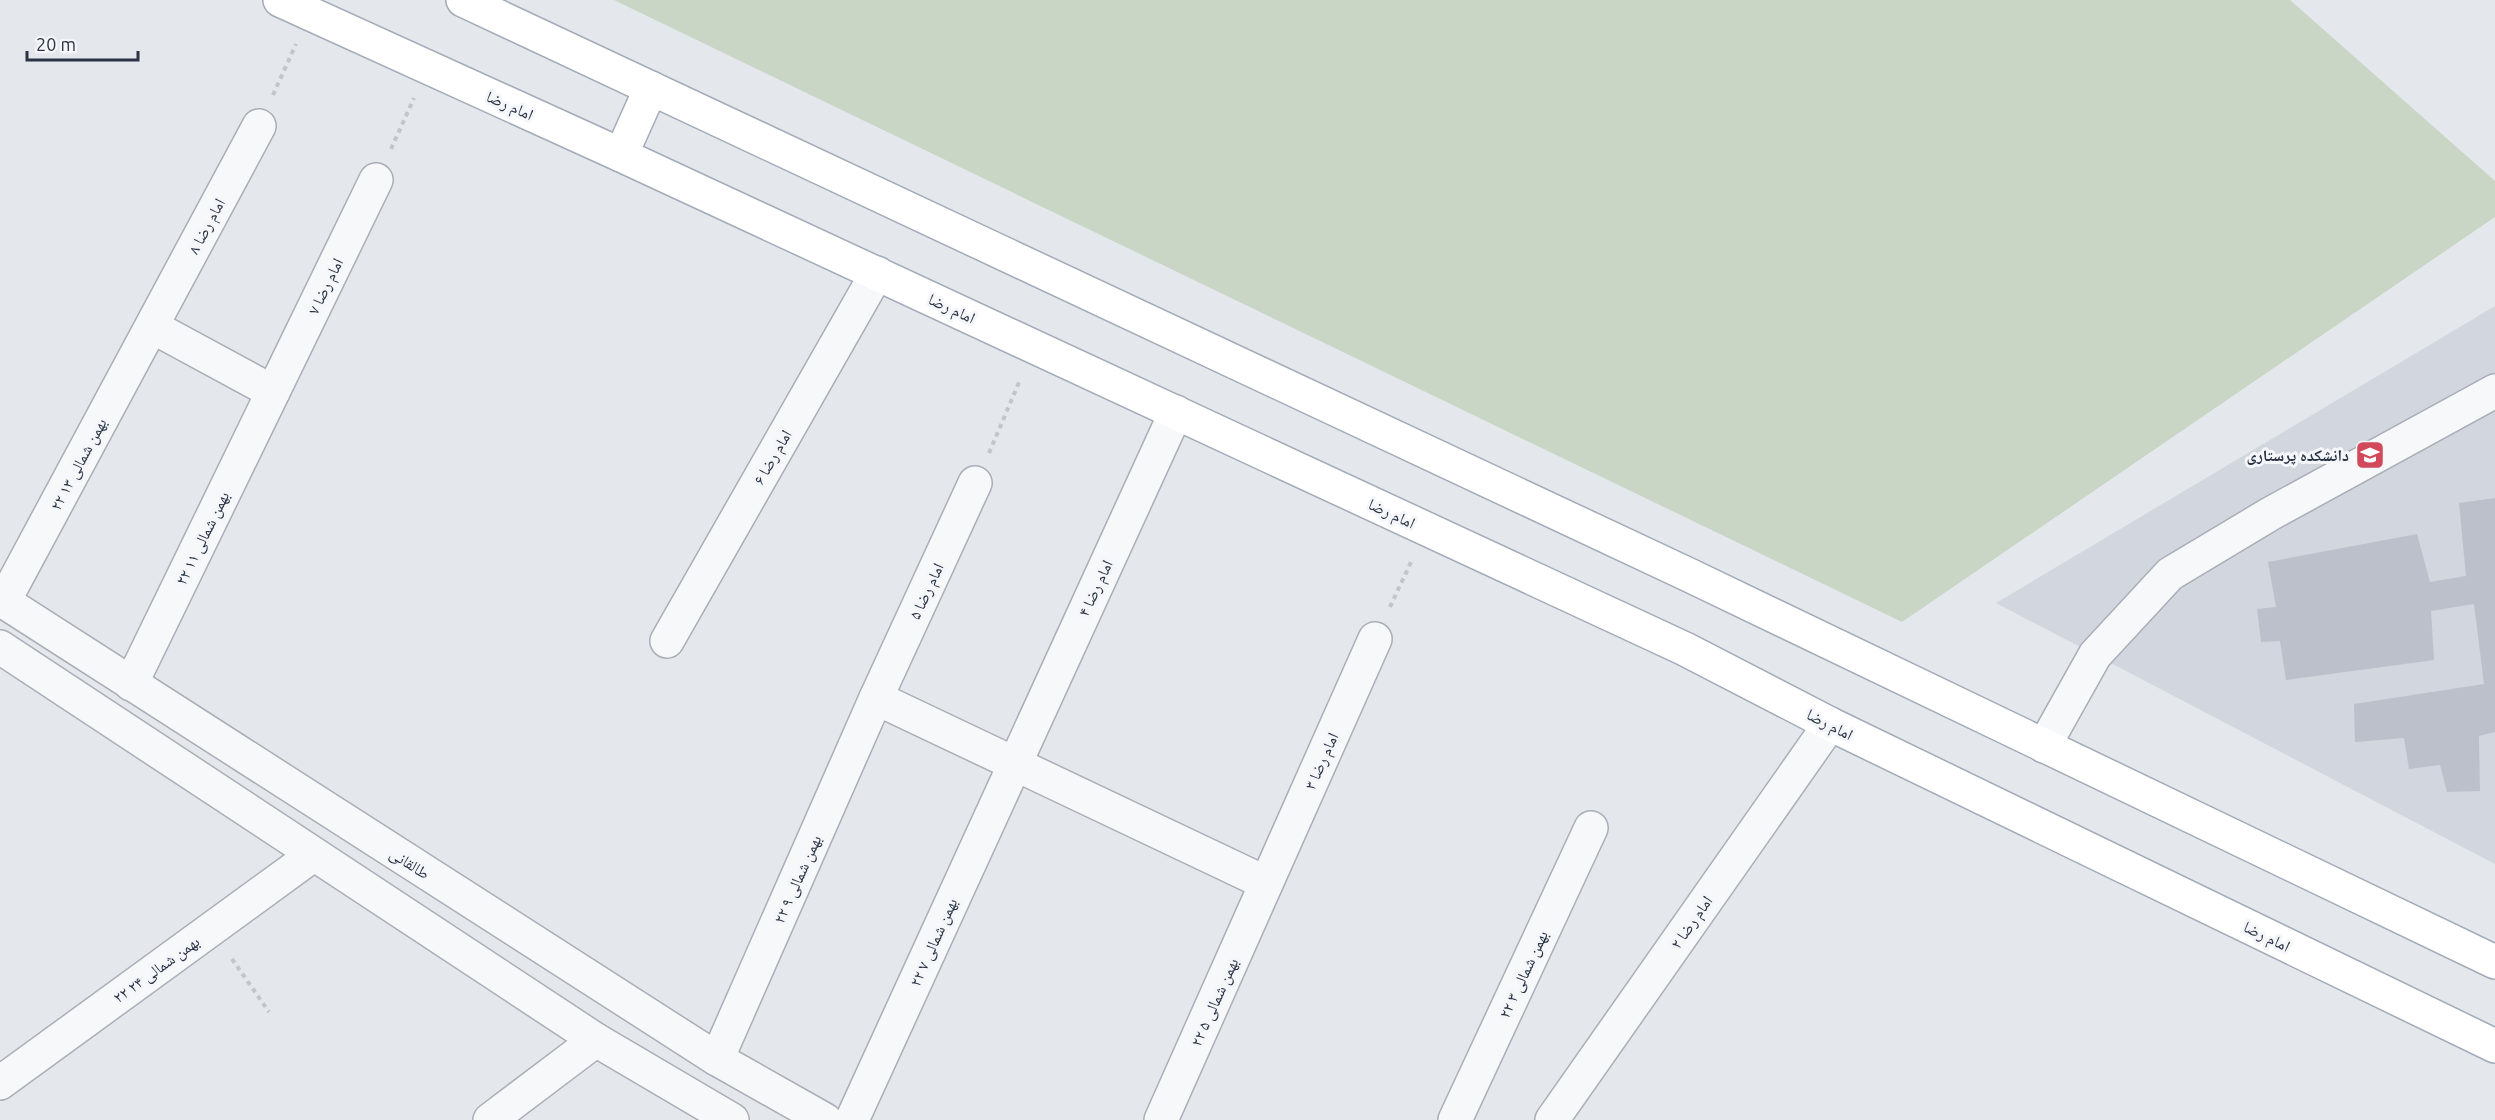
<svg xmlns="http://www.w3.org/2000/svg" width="2495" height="1120" font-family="Ubuntu,'Noto Naskh Arabic',sans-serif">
<rect width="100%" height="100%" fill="#e4e7ec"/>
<path fill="#d2d6de" d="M2495 306V864L1996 603Z"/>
<path fill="#c9d6c5" d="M614 0H2290L2495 181V217L1902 622Z"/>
<path fill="#bbc0ca" d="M2495 498V732L2479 736 2480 791 2447 792 2440 765 2409 769 2404 738 2355 742 2354 704 2484 684 2474 604 2431 611 2434 660 2286 680 2280 641 2261 642 2257 609 2276 607 2268 562 2417 534 2430 582 2466 576 2459 503Z"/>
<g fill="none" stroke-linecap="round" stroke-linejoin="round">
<g stroke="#a9aeb7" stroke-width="36">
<g id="minor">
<path d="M153 327 273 392"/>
<path d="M0 599 717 1059 825 1120"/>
<path d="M4 601 259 126"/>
<path d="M667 641 877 273"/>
<path d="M0 647 596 1040 732 1120"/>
<path d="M131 684 376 180"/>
<path d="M876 698 1266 883"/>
<path d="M2044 746 2095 655 2170 574 2270 514 2495 391"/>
<path d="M717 1059 876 698 975 483"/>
<path d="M0 1083 313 855"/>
<path d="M490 1120 596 1040"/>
<path d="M852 1120 1176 412"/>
<path d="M1161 1120 1375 639"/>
<path d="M1455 1120 1591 828"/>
<path d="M1552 1120 1830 724"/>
</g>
</g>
<g stroke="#a3abb8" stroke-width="36">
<g id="major">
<path d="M280 0 621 155 1685 649 1830 724 2495 1046"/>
<path d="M463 0 1689 575 2495 962"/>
<path d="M621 155 651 88"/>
</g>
</g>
<g stroke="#c2c5cb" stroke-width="4" stroke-dasharray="4.5 4.5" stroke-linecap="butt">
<path d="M273 95 296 44"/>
<path d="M391 149 414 98"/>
<path d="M989 453 1020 380"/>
<path d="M1390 607 1411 562"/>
<path d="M232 959 269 1012"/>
</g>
<use href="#minor" stroke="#f7f8fa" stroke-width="33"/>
<use href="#major" stroke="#fff" stroke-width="33"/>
</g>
<defs>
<g id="university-square" transform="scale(1.5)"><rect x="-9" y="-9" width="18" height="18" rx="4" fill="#d1495b" stroke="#f4f6f9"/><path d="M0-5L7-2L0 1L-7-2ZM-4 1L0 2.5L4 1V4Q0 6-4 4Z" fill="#fff"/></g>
</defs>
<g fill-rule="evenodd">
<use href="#university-square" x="2370" y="455"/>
</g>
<g text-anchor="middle" stroke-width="6" stroke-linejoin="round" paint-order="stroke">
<g font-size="16" fill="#2b3445" stroke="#f4f6f9">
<text transform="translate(510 105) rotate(24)" y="6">امام رضا</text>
<text transform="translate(206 226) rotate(-62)" y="6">امام رضا ۸</text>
<text transform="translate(325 286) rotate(-64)" y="6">امام رضا ۷</text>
<text transform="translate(952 308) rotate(25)" y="6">امام رضا</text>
<text transform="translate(772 457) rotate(-60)" y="6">امام رضا ۶</text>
<text transform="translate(78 464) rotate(-62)" y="6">۲۲ بهمن شمالی ۱۳</text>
<text transform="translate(1392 513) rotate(25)" y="6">امام رضا</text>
<text transform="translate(202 538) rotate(-64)" y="6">۲۲ بهمن شمالی ۱۱</text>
<text transform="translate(1095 588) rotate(-65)" y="6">امام رضا ۴</text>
<text transform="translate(926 591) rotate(-65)" y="6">امام رضا ۵</text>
<text transform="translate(1830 724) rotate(27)" y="6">امام رضا</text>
<text transform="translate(1321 761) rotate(-66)" y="6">امام رضا ۳</text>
<text transform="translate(410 863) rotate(33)" y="6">طالقانی</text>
<text transform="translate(797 879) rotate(-66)" y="6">۲۲ بهمن شمالی ۹</text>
<text transform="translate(1691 922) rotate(-55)" y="6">امام رضا ۲</text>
<text transform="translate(2267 936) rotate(26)" y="6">امام رضا</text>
<text transform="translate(933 942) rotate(-66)" y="6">۲۲ بهمن شمالی ۷</text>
<text transform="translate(156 969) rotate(-36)" y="6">۲۲ بهمن شمالی ۲۴</text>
<text transform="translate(1523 974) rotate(-65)" y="6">۲۲ بهمن شمالی ۳</text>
<text transform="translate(1214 1002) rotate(-66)" y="6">۲۲ بهمن شمالی ۵</text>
</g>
<g font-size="16" font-weight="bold" fill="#2b3445" stroke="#f4f6f9" text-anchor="end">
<text x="2349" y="461">دانشکده پرستاری</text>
</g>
</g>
<path d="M27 51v9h111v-9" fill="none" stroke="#2b3445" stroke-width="3"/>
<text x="36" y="51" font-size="18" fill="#2b3445" stroke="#f4f6f9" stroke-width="4.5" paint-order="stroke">20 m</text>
</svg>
